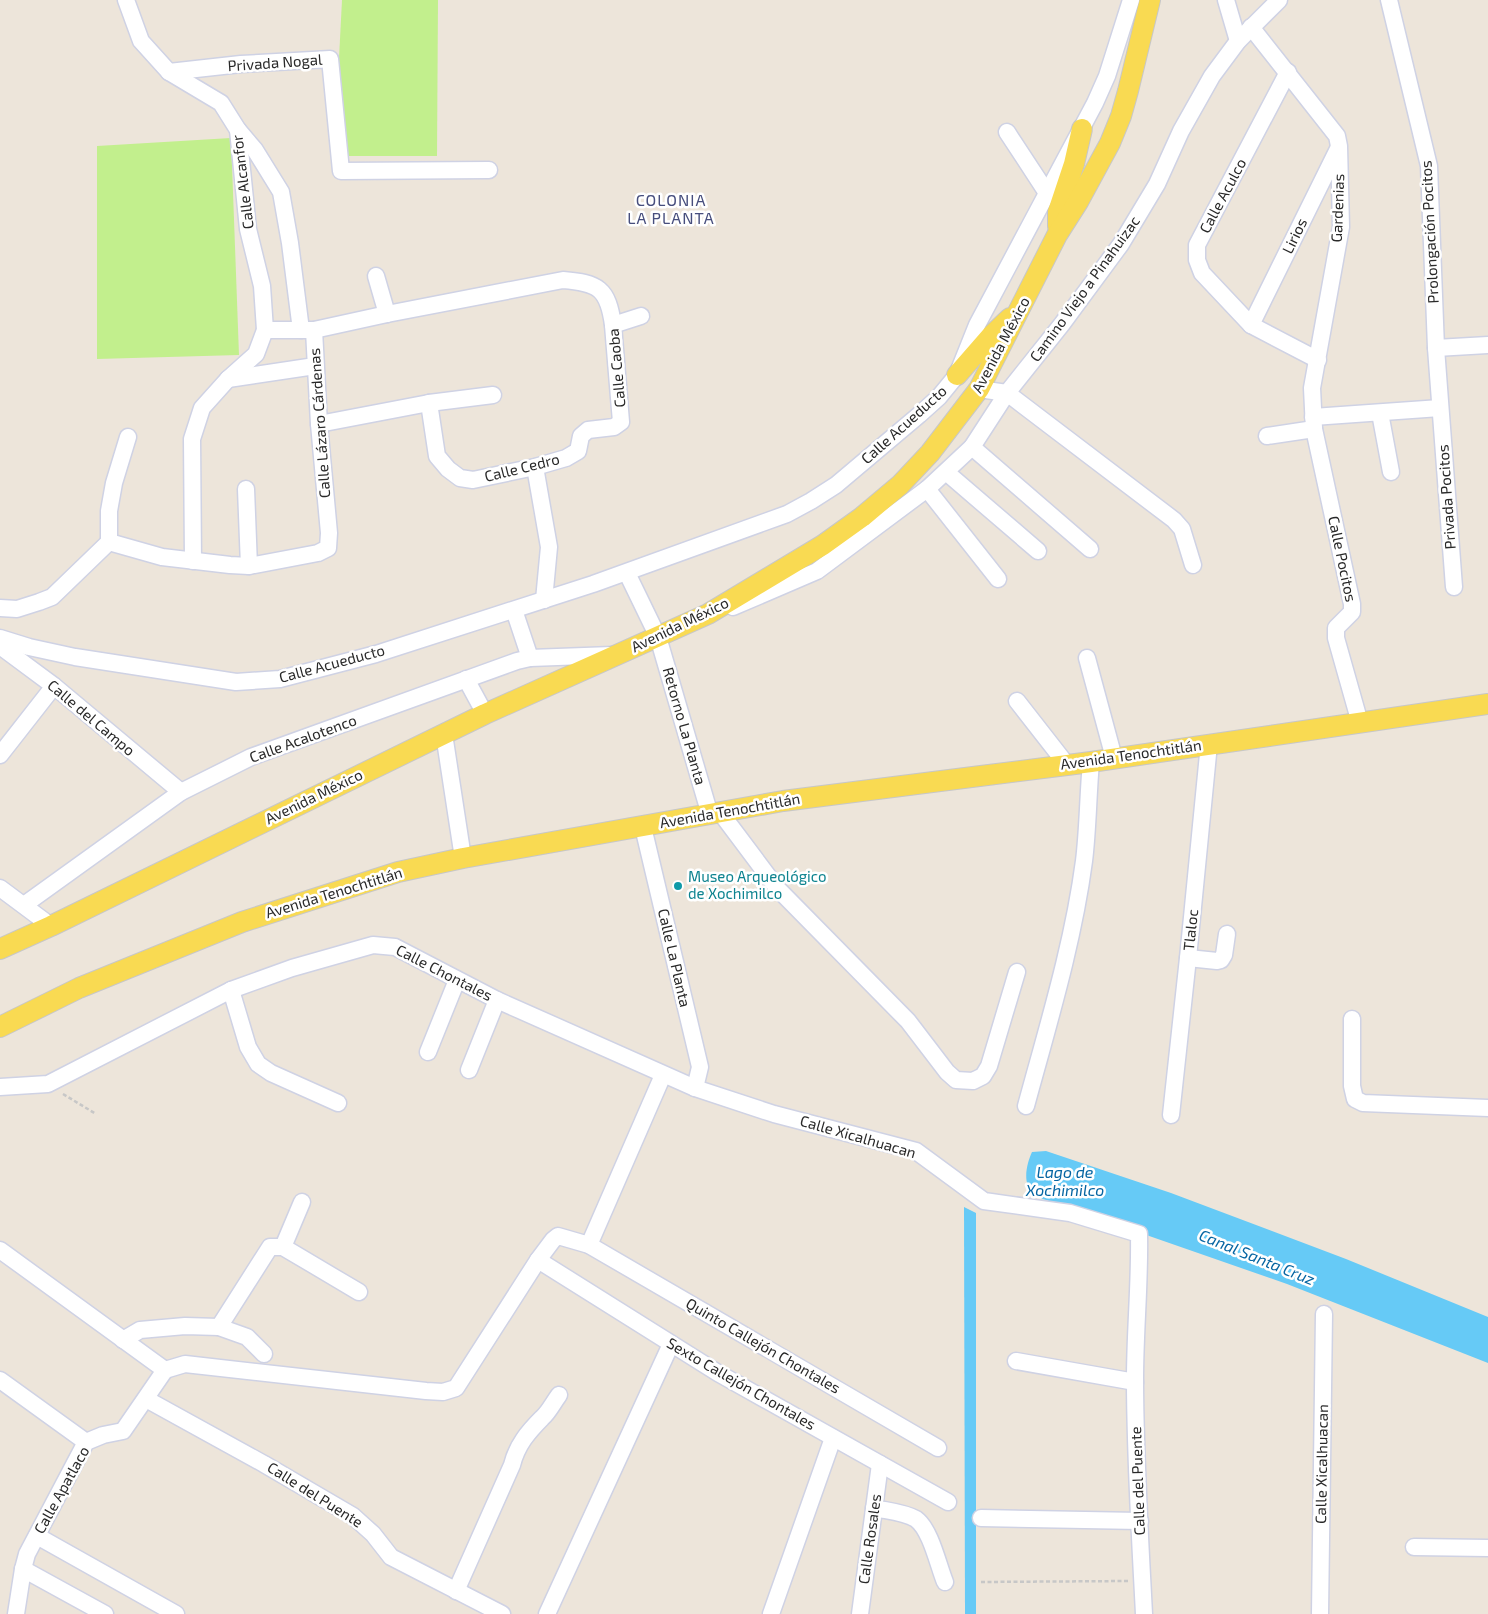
<svg xmlns="http://www.w3.org/2000/svg" width="1488" height="1614" font-family="'Exo 2',sans-serif">
<rect width="100%" height="100%" fill="#ede5da"/>
<g fill="#c2ef8d">
<path d="M342 0H438L437 156H334Z"/>
<path d="M231 138 239 355 97 359V146Z"/>
</g>
<g fill="#66caf6">
<path d="M1046 1151 1171 1193 1346 1259 1488 1317V1363L1287 1284 1043 1199C1039 1197 1034 1195 1032 1192 1022 1182 1027 1163 1032 1152Z"/>
<path d="M964 1207 976 1213V1614H965Z"/>
</g>
<g fill="none" stroke-linecap="round" stroke-linejoin="round">
<g stroke="#cfd2e4" stroke-width="19">
<g id="minor">
<path d="M126 0 141 41 169 72 221 103 238 130 248 229 262 286 265 330H314L387 314 563 280C598 283 608 288 613 325L621 422 614 427 588 430 581 436 578 451 566 458 535 467 473 480 460 478 448 469 437 456 429 403"/>
<path d="M1226 0 1238 41"/>
<path d="M1389 0 1429 166 1436 348 1454 587"/>
<path d="M1251 27 1337 136 1339 146 1341 227 1312 388 1314 429 1352 604V612L1336 628V638L1360 723"/>
<path d="M169 72 241 64 330 59 341 171 489 170"/>
<path d="M1288 72 1197 245V260L1202 273 1251 325 1318 360"/>
<path d="M238 130 255 150 281 192 290 243 301 330"/>
<path d="M1007 132 1047 193"/>
<path d="M376 276 387 314"/>
<path d="M613 325 641 316"/>
<path d="M1251 325 1338 149"/>
<path d="M1436 348 1488 345"/>
<path d="M228 379 315 366"/>
<path d="M979 389 1007 393 1174 520 1182 529 1193 565"/>
<path d="M1380 413 1391 472"/>
<path d="M1313 417 1440 408"/>
<path d="M319 424 429 403 493 395"/>
<path d="M1267 436 1314 429"/>
<path d="M972 447 1090 549"/>
<path d="M535 467 549 547 544 600"/>
<path d="M946 472 1038 551"/>
<path d="M246 489 249 566"/>
<path d="M927 489 998 579"/>
<path d="M109 542V511L114 483 128 437"/>
<path d="M193 561 192 439 202 408 228 379 256 354 265 330"/>
<path d="M627 573 658 637 710 815"/>
<path d="M733 607 817 571 927 489 972 447 1007 393 1062 324 1121 244 1157 184 1181 131 1212 76 1238 41 1279 0"/>
<path d="M0 608 17 609 39 602 52 597 109 542 162 557 230 565 249 566 318 553 328 548 329 533 319 424 314 330"/>
<path d="M514 610 530 658"/>
<path d="M0 638 29 647 75 657 236 682 280 679 376 654 593 584 787 514 811 501 836 485 919 415 939 397 957 375 977 325 1095 103 1107 76 1131 0"/>
<path d="M0 646 54 686 181 792"/>
<path d="M1087 658 1114 758"/>
<path d="M466 679 485 714"/>
<path d="M1017 701 1067 765"/>
<path d="M444 734 463 858"/>
<path d="M0 755 54 686"/>
<path d="M720 812 777 888 908 1021 947 1072 956 1080 973 1081 983 1076 989 1066 1017 972"/>
<path d="M643 827 700 1067 695 1088"/>
<path d="M0 888 51 926"/>
<path d="M24 905 181 792 251 757 517 661 530 658 612 655"/>
<path d="M1188 958 1217 961 1221 960 1224 955 1227 934"/>
<path d="M231 990 248 1047 258 1064 271 1073 338 1103"/>
<path d="M1352 1019V1086L1355 1099 1363 1103 1488 1108"/>
<path d="M428 1052 457 980"/>
<path d="M469 1070 497 1000"/>
<path d="M0 1087 48 1084 231 990 292 968 373 945 395 947 497 1000 695 1088 774 1114 916 1151 984 1201 1070 1213 1139 1234C1140 1283 1135 1331 1135 1379 1135 1457 1140 1536 1144 1614"/>
<path d="M1026 1106C1048 1025 1073 944 1084 861 1088 829 1088 794 1091 762"/>
<path d="M1171 1115 1188 958 1209 744"/>
<path d="M589 1245 663 1075"/>
<path d="M283 1247 302 1202"/>
<path d="M0 1250 165 1370"/>
<path d="M538 1260 718 1373 948 1502"/>
<path d="M219 1327 270 1247H283L359 1292"/>
<path d="M123 1340 140 1330 185 1326 219 1327 247 1337 264 1354"/>
<path d="M1016 1361 1135 1382"/>
<path d="M165 1370 185 1364 426 1391 443 1392 456 1388 538 1260 553 1240 558 1236 589 1245 938 1448"/>
<path d="M0 1380 86 1442"/>
<path d="M146 1399 264 1464 353 1516 373 1534 391 1557 502 1614"/>
<path d="M874 1508C887 1511 904 1512 916 1519 931 1530 938 1565 945 1582"/>
<path d="M981 1518 1140 1521"/>
<path d="M37 1536 176 1614"/>
<path d="M1414 1547 1488 1548"/>
<path d="M23 1569 105 1614"/>
<path d="M456 1591 512 1465C517 1445 528 1432 542 1418 549 1412 553 1403 559 1395"/>
<path d="M16 1614 23 1569 27 1554 86 1442 103 1435 123 1431 165 1370"/>
<path d="M547 1614 671 1344"/>
<path d="M771 1614 833 1438"/>
<path d="M860 1614 880 1464"/>
<path d="M1320 1614 1324 1314"/>
</g>
</g>
<g stroke="#c7c7c7" stroke-width="22">
<g id="major">
<path d="M1058 226V212L1074 164 1082 129"/>
<path d="M957 375 991 336 1010 318"/>
<path d="M0 949 51 926 485 714 708 614 823 545 862 517 900 485 930 453 979 389 1057 235 1078 202 1110 143 1121 116 1128 91 1150 0"/>
<path d="M0 1027 79 988 242 922 398 872 463 858 783 801 1091 762 1488 704"/>
</g>
</g>
<g stroke="#c7c7c7" stroke-width="2.5" stroke-dasharray="4 2.5" stroke-linecap="butt">
<path d="M63 1094 96 1114"/>
<path d="M981 1582 1128 1581"/>
</g>
<use href="#minor" stroke="#fff" stroke-width="16"/>
<use href="#major" stroke="#f9da52" stroke-width="20"/>
</g>
<circle fill="#0f9aa8" stroke="#fff" stroke-width="2" cx="678" cy="886" r="5"/>
<g text-anchor="middle" stroke-width="5" stroke-linejoin="round" paint-order="stroke">
<g font-size="15" fill="#292929" stroke="#fff">
<text transform="translate(275 63) rotate(-4)" y="5">Privada Nogal</text>
<text transform="translate(243 182) rotate(-97)" y="5">Calle Alcanfor</text>
<text transform="translate(1223 196) rotate(-62)" y="5">Calle Aculco</text>
<text transform="translate(1338 208) rotate(-88)" y="5">Gardenias</text>
<text transform="translate(1430 232) rotate(-93)" y="5">Prolongación Pocitos</text>
<text transform="translate(1295 236) rotate(-64)" y="5">Lirios</text>
<text transform="translate(1085 289) rotate(-54)" y="5">Camino Viejo a Pinahuizac</text>
<text transform="translate(1001 345) rotate(-62)" y="5">Avenida México</text>
<text transform="translate(617 368) rotate(-95)" y="5">Calle Caoba</text>
<text transform="translate(320 423) rotate(-94)" y="5">Calle Lázaro Cárdenas</text>
<text transform="translate(904 425) rotate(-42)" y="5">Calle Acueducto</text>
<text transform="translate(522 468) rotate(-14)" y="5">Calle Cedro</text>
<text transform="translate(1447 497) rotate(-94)" y="5">Privada Pocitos</text>
<text transform="translate(1342 559) rotate(78)" y="5">Calle Pocitos</text>
<text transform="translate(680 625) rotate(-26)" y="5">Avenida México</text>
<text transform="translate(332 664) rotate(-15)" y="5">Calle Acueducto</text>
<text transform="translate(91 718) rotate(40)" y="5">Calle del Campo</text>
<text transform="translate(684 726) rotate(74)" y="5">Retorno La Planta</text>
<text transform="translate(303 739) rotate(-20)" y="5">Calle Acalotenco</text>
<text transform="translate(1131 755) rotate(-8)" y="5">Avenida Tenochtitlán</text>
<text transform="translate(314 797) rotate(-26)" y="5">Avenida México</text>
<text transform="translate(730 811) rotate(-10)" y="5">Avenida Tenochtitlán</text>
<text transform="translate(334 893) rotate(-17)" y="5">Avenida Tenochtitlán</text>
<text transform="translate(1191 930) rotate(-84)" y="5">Tlaloc</text>
<text transform="translate(674 958) rotate(77)" y="5">Calle La Planta</text>
<text transform="translate(444 973) rotate(27)" y="5">Calle Chontales</text>
<text transform="translate(858 1137) rotate(16)" y="5">Calle Xicalhuacan</text>
<text transform="translate(763 1346) rotate(30)" y="5">Quinto Callejón Chontales</text>
<text transform="translate(741 1384) rotate(30)" y="5">Sexto Callejón Chontales</text>
<text transform="translate(1322 1464) rotate(-89)" y="5">Calle Xicalhuacan</text>
<text transform="translate(1138 1481) rotate(-92)" y="5">Calle del Puente</text>
<text transform="translate(62 1490) rotate(-61)" y="5">Calle Apatlaco</text>
<text transform="translate(315 1495) rotate(32)" y="5">Calle del Puente</text>
<text transform="translate(870 1539) rotate(-82)" y="5">Calle Rosales</text>
</g>
<g font-size="15" fill="#0d838f" stroke="#fff" text-anchor="start">
<text x="688" y="882">Museo Arqueológico<tspan x="688" dy="17">de Xochimilco</tspan></text>
</g>
<g font-size="16" letter-spacing="1" fill="#474e7d" stroke="#fff">
<text x="671" y="206">COLONIA<tspan x="671" dy="18">LA PLANTA</tspan></text>
</g>
<g font-size="16" font-style="italic" fill="#0565a2" stroke="#fff">
<text x="1065" y="1178">Lago de<tspan x="1065" dy="18">Xochimilco</tspan></text>
<text transform="translate(1257 1257) rotate(22)" y="6">Canal Santa Cruz</text>
</g>
</g>
</svg>
